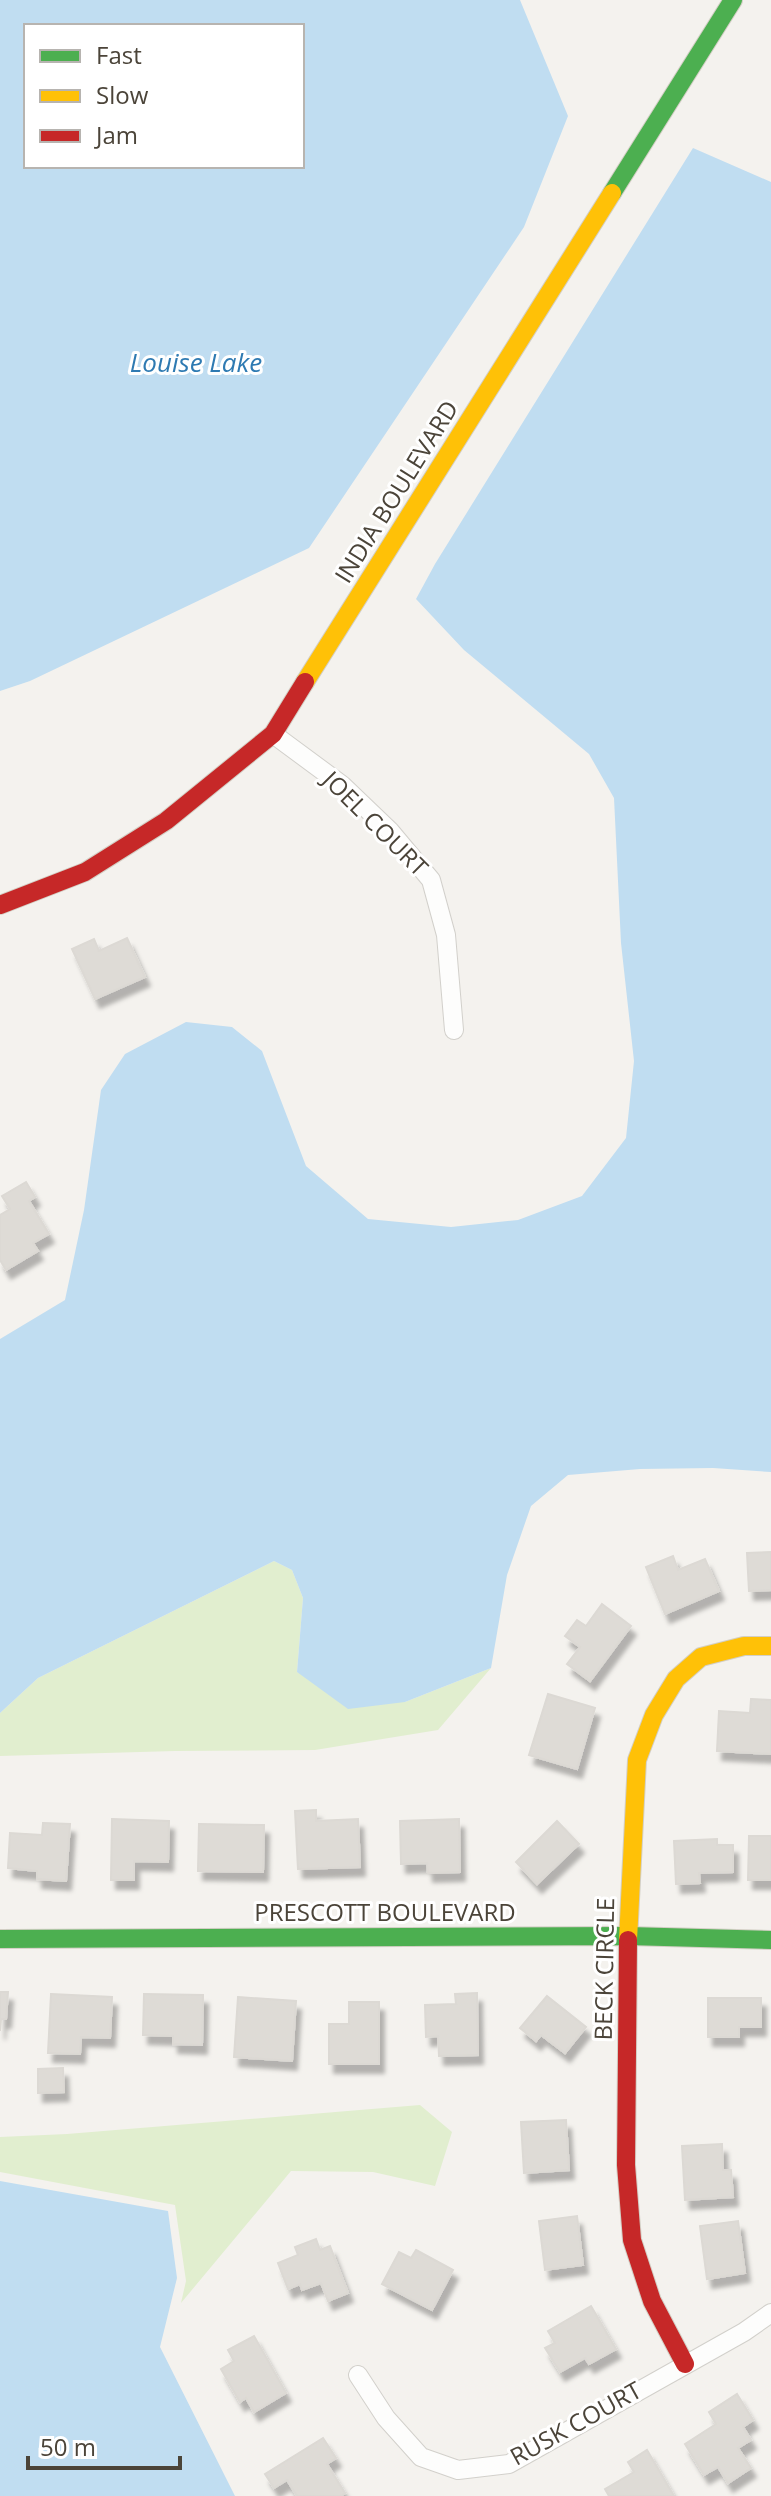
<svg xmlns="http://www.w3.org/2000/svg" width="771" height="2496" font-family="'Open Sans',sans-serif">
<defs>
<filter id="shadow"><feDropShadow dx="5" dy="9" stdDeviation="2" flood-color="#0004"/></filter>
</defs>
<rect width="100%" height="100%" fill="#f4f2ee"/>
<g fill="#e1eecf">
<path d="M274 1561 292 1570 303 1598 297 1672 405 1702 491 1668 438 1730 315 1750 175 1751 0 1756V1713L38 1678Z"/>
<path d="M420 2105 452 2132 435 2186 373 2172 291 2171 181 2303 186 2281 175 2205 0 2172V2137L67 2134Z"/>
</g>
<g fill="#c0ddf1" fill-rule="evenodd">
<path d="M0 0H520L568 116 524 227 309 548 30 681 0 691ZM302 26V166H26V26Z"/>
<path d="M693 148 771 182V1472L713 1468 640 1469 568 1475 531 1506 507 1575 491 1668 405 1702 348 1709 297 1672 303 1598 292 1570 274 1561 38 1678 0 1713V1339L65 1300 84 1210 101 1090 125 1054 186 1022 232 1027 262 1051 306 1166 368 1219 451 1227 518 1220 582 1196 626 1138 634 1061 621 943 614 798 589 754 464 650 416 599 435 564Z"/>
<path d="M0 2181 168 2211 177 2278 160 2347 235 2496H0Z"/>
</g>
<g fill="#dedbd6" stroke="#dcd9d4" stroke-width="2" filter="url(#shadow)">
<path d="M127 938 145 977 95 999 72 949 94 939 99 951Z"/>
<path d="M26 1182 35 1197 29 1201 49 1234 33 1243 38 1251 6 1270 0 1260V1215L10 1209 2 1196Z"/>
<path d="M771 1552V1590L749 1591 747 1553Z"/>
<path d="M673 1556 678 1570 705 1559 719 1591 665 1614 646 1567Z"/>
<path d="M602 1604 631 1626 590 1681 567 1664 580 1647 565 1636 577 1620 586 1626Z"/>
<path d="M548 1694 595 1708 577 1769 529 1755Z"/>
<path d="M751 1699 771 1700V1754L717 1751 719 1711 750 1713Z"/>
<path d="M316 1810V1821L358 1819 360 1867 298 1869 295 1811Z"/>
<path d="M112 1819 169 1821 168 1862 134 1861V1880H111Z"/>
<path d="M459 1819 460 1872 428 1873 427 1863 401 1864 400 1821Z"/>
<path d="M557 1821 579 1844 537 1884 516 1862Z"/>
<path d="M43 1823 70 1824 66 1881 37 1879V1871L8 1868 10 1833 42 1835Z"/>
<path d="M199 1824 264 1825 263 1872 198 1871Z"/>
<path d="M749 1836H771V1880H748Z"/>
<path d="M717 1839V1845H733V1872L699 1873 700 1883 676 1884 674 1841Z"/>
<path d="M0 1992H8L6 2019H1L0 2031Z"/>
<path d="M477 1993 478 2055 439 2056 438 2036 426 2037 425 2005 456 2004 455 1994Z"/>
<path d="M51 1994 112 1997 110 2038 81 2037 80 2054 48 2053Z"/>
<path d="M144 1994 203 1995 202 2045 173 2044V2036L143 2035Z"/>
<path d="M547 1996 586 2027 565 2053 541 2035 536 2041 520 2028Z"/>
<path d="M238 1997 296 2001 292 2061 234 2057Z"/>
<path d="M708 1998H761V2027H739V2037H708Z"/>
<path d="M349 2002H379V2064H329V2024H349Z"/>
<path d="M63 2068 64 2092 38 2093V2069Z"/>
<path d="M566 2120 569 2170 524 2173 521 2122Z"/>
<path d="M722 2144 723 2170H731L733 2197 685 2200 682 2146Z"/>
<path d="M577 2216 583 2265 545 2270 539 2221Z"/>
<path d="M738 2221 745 2273 707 2279 700 2226Z"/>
<path d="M316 2239 320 2250 330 2246 348 2293 328 2301 321 2283 302 2290 300 2284 288 2289 278 2263 298 2255 295 2247Z"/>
<path d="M416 2250 453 2270 432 2310 382 2284 399 2252 411 2258Z"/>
<path d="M591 2306 616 2349 589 2364 585 2358 560 2372 545 2348 555 2343 548 2331Z"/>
<path d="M254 2336 286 2393 254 2412 246 2398 240 2402 221 2369 234 2361 228 2350Z"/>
<path d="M737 2394 753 2420 743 2427 751 2440 738 2448 751 2468 728 2483 718 2467 704 2475 685 2444 716 2424 709 2412Z"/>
<path d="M323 2438 336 2458 327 2464 345 2493 341 2496H297L287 2480 274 2488 265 2474Z"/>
<path d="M647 2450 674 2496H609L605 2489 634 2472 628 2462Z"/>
</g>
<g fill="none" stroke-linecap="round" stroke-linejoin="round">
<g stroke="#d2d0cb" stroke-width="20">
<g id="street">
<path d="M273 734 342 785 390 831 431 880 446 935 454 1030"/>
<path d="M358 2375 386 2418 421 2457 458 2470 509 2464 744 2332 771 2313"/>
</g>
</g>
<g stroke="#d3cfc5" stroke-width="20">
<g id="fast">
<path d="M612 193 733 0"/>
<path d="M0 1939 628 1936 771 1940"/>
</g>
</g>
<g stroke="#d3cfc5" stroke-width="20">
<g id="slow">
<path d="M305 682 612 193"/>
<path d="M628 1940 637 1760 654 1715 676 1679 701 1657 744 1646H771"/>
</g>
</g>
<g stroke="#d3cfc5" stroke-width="20">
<g id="jam">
<path d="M0 905 85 872 166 821 273 734 305 682"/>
<path d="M628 1940 626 2165 632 2240 652 2301 685 2364"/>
</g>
</g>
<use href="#street" stroke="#fdfdfc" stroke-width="18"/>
<use href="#fast" stroke="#4caf50" stroke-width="18"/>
<use href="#slow" stroke="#ffc107" stroke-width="18"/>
<use href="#jam" stroke="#c62828" stroke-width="18"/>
</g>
<g text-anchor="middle" stroke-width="6" stroke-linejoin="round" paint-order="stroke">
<g font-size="24" fill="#4b4439" stroke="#fff">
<text transform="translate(397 492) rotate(-58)" y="8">INDIA BOULEVARD</text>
<text transform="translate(375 824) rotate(45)" y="8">JOEL COURT</text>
<text x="385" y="1921">PRESCOTT BOULEVARD</text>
<text transform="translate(605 1969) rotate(-89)" y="8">BECK CIRCLE</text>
<text transform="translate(576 2424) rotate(-29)" y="8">RUSK COURT</text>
</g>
<g font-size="26" font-style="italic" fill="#2e7ab2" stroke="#fff">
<text x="196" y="372">Louise Lake</text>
</g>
</g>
<rect x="24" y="24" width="280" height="144" fill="#ffffff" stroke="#b7b4b0" stroke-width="2"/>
<rect x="40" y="50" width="40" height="12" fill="#4caf50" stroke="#b7b4b0" stroke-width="2"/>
<text x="96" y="64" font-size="24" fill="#4b4439">Fast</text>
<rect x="40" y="90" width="40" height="12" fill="#ffc107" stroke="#b7b4b0" stroke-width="2"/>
<text x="96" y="104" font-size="24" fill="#4b4439">Slow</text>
<rect x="40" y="130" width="40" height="12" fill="#c62828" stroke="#b7b4b0" stroke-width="2"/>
<text x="96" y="144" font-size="24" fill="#4b4439">Jam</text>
<path d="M28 2456v12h152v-12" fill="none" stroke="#4b4439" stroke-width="4"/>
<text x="40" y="2456" font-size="24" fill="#4b4439" stroke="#ffffff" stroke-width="6" paint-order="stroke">50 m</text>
</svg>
